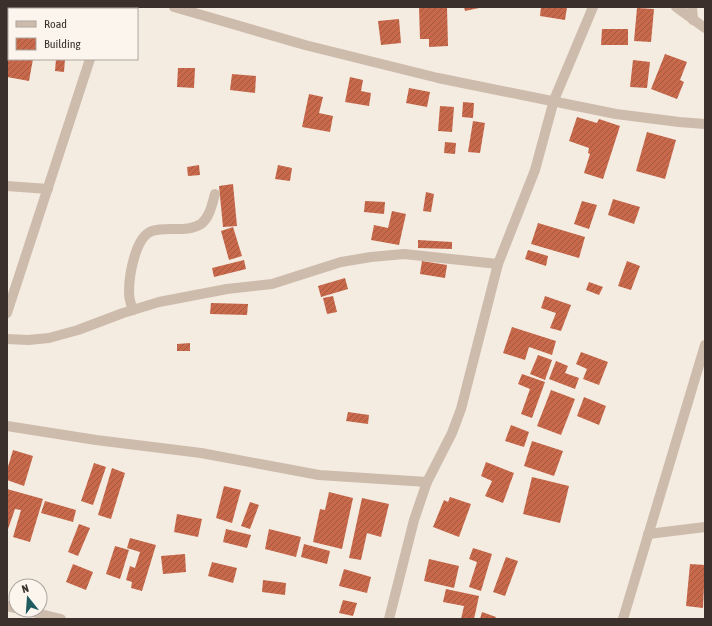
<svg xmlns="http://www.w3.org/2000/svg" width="712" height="626" font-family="'Asap Condensed',sans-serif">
<defs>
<pattern id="building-hatch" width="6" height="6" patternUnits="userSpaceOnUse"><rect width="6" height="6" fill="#c8694b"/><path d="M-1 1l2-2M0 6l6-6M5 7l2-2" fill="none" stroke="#a4573f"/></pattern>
</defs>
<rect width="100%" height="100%" fill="#f4ebe1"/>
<g fill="url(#building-hatch)">
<path d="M7 7H43L42 9H9V59H33L29 81 7 77Z"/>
<path d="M419 7H447L448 46 429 47V39H420Z"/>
<path d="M464 7H479V8L465 11Z"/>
<path d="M541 7H567L565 20 540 16Z"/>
<path d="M637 8 654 9 651 42 634 41Z"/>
<path d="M399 19 401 43 381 45 378 21Z"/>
<path d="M602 29H628V45H601Z"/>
<path d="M665 54 687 62 680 80 684 82 677 99 651 89Z"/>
<path d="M56 59H65L64 72 55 71Z"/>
<path d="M633 60 650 62 647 88 630 87Z"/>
<path d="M178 68H195L194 88 177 87Z"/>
<path d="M232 74 256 76 255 93 230 90Z"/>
<path d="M350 77 363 80 361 91 371 93 369 106 345 102Z"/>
<path d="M409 88 430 92 427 107 406 103Z"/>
<path d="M309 94 323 97 319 113 333 116 330 132 302 127Z"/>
<path d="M463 102 474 103 473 118 462 117Z"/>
<path d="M440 106 454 107 452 132 438 131Z"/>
<path d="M577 117 597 123 599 119 620 126 603 179 584 173 590 154 588 153 589 148 569 141Z"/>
<path d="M473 121 485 123 480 153 468 152Z"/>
<path d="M647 132 676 140 665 179 636 171Z"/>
<path d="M445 142 456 143 455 154 444 153Z"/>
<path d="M199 165 200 175 188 176 187 167Z"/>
<path d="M278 165 292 168 290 181 275 179Z"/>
<path d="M233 184 237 226 223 227 219 186Z"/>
<path d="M426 192 434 194 431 212 423 211Z"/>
<path d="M613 199 640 207 634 224 608 215Z"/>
<path d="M365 201 385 202 384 214 364 212Z"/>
<path d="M582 201 597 205 589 229 574 224Z"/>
<path d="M392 211 406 214 399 245 371 240 374 225 388 228Z"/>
<path d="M538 223 585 237 579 258 531 244Z"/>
<path d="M233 227 242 256 229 260 221 231Z"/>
<path d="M418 240 452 242V249L418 248Z"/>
<path d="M528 250 548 256 546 266 525 259Z"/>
<path d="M244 260 246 269 214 277 212 268Z"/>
<path d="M422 261 447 265 445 278 420 274Z"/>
<path d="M627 261 640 266 631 290 618 286Z"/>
<path d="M345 278 348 289 321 297 318 286Z"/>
<path d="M589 282 603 287 599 295 586 290Z"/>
<path d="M333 296 337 312 327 314 323 298Z"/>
<path d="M545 296 571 305 561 331 550 328 556 313 541 308Z"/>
<path d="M211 303 248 304 247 315 210 314Z"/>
<path d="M512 327 556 341 552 355 529 347 525 360 503 353Z"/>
<path d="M190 343V351H177V344Z"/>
<path d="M581 352 608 362 599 385 583 379 587 369 576 364Z"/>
<path d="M538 355 552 360 545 380 530 374Z"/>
<path d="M556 361 568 366 565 373 579 378 575 389 549 379Z"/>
<path d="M522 374 545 382 532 418 521 414 530 389 518 384Z"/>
<path d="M551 390 575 399 561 435 537 426Z"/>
<path d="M584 397 606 406 599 425 577 416Z"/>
<path d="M348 412 369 415 368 424 346 421Z"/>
<path d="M511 425 529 432 524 447 505 441Z"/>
<path d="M532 441 563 451 554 476 524 466Z"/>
<path d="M13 450 33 456 24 486 7 480V470Z"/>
<path d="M486 462 514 473 503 503 485 496 492 481 481 476Z"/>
<path d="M94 463 106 467 93 505 81 501Z"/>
<path d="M112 468 125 473 111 519 98 515Z"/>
<path d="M532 477 569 486 560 523 523 514Z"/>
<path d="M224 486 241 490 232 523 216 518Z"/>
<path d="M7 489 43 499 30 542 13 537 21 510 15 509 7 532Z"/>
<path d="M329 492 353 498 342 549 313 542 320 509 325 510Z"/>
<path d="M450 497 471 504 459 537 433 527 444 500 448 502Z"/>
<path d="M362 498 389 504 381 537 367 533 361 560 349 558Z"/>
<path d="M45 501 76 510 73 522 41 513Z"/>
<path d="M250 502 259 505 250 529 241 526Z"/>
<path d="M177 514 202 519 198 537 174 532Z"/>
<path d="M79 524 90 528 78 556 68 552Z"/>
<path d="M226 529 251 535 247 548 223 542Z"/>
<path d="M269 529 301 537 296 557 265 549Z"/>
<path d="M130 538 156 545 142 591 131 588 132 582 126 580 130 566 135 568 140 552 127 548Z"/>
<path d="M304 544 330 551 327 564 301 557Z"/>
<path d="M115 546 129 550 120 579 106 574Z"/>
<path d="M473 548 492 554 481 591 469 587 477 562 469 559Z"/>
<path d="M185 554 186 572 163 574 161 556Z"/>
<path d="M506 557 518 561 505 596 493 592Z"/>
<path d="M429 559 459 566 454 588 424 581Z"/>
<path d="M212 562 237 568 233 583 208 576Z"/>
<path d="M73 564 93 572 86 590 66 582Z"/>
<path d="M690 564 705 565 703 608 686 606Z"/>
<path d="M344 569 371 577 367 593 339 586Z"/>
<path d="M263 580 286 583 285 595 262 592Z"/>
<path d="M446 589 479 596 474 619H461L464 606 443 602Z"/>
<path d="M343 600 357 603 353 616 339 613Z"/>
<path d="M482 612 496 617 495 619H480Z"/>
</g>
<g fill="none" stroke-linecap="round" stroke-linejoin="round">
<g stroke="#cdbbac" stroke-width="10">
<path d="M174 7 305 45 438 78 616 114 679 122 705 124"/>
<path d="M676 7 705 28"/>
<path d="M692 7 693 20"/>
<path d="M107 9V7"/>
<path d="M7 186 48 189"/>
<path d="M133 310C131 305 129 298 129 292 129 276 135 237 152 231 167 226 187 233 201 224 210 217 212 204 215 194"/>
<path d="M7 313 90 59"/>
<path d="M7 339 28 340 49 338 78 330 123 313 159 302 227 289 272 284 341 262 371 257 404 254 498 264"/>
<path d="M7 426 96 440 201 453 319 475 427 482"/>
<path d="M648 534 705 527"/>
<path d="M7 606 16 608"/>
<path d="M24 610 61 619"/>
<path d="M389 619 414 520 427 482 452 433 461 409 498 264 535 170 554 100 593 7"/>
<path d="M623 619 705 345"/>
</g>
</g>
<rect width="712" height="626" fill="none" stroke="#3b302b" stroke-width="16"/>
<rect x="8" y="8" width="130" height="52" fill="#fbf5ee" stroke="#aea6a0"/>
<rect x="16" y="21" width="20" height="6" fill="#cdbbac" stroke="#aea6a0"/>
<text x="44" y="28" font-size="12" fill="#3b302b">Road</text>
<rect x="16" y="38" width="20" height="12" fill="url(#building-hatch)" stroke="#aea6a0"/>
<text x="44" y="48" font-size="12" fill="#3b302b">Building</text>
<g transform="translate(28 598) rotate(343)"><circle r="19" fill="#fbf5ee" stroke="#aea6a0"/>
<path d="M0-3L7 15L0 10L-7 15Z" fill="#1f5a5e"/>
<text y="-6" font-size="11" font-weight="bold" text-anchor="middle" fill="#3b302b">N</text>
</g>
</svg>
